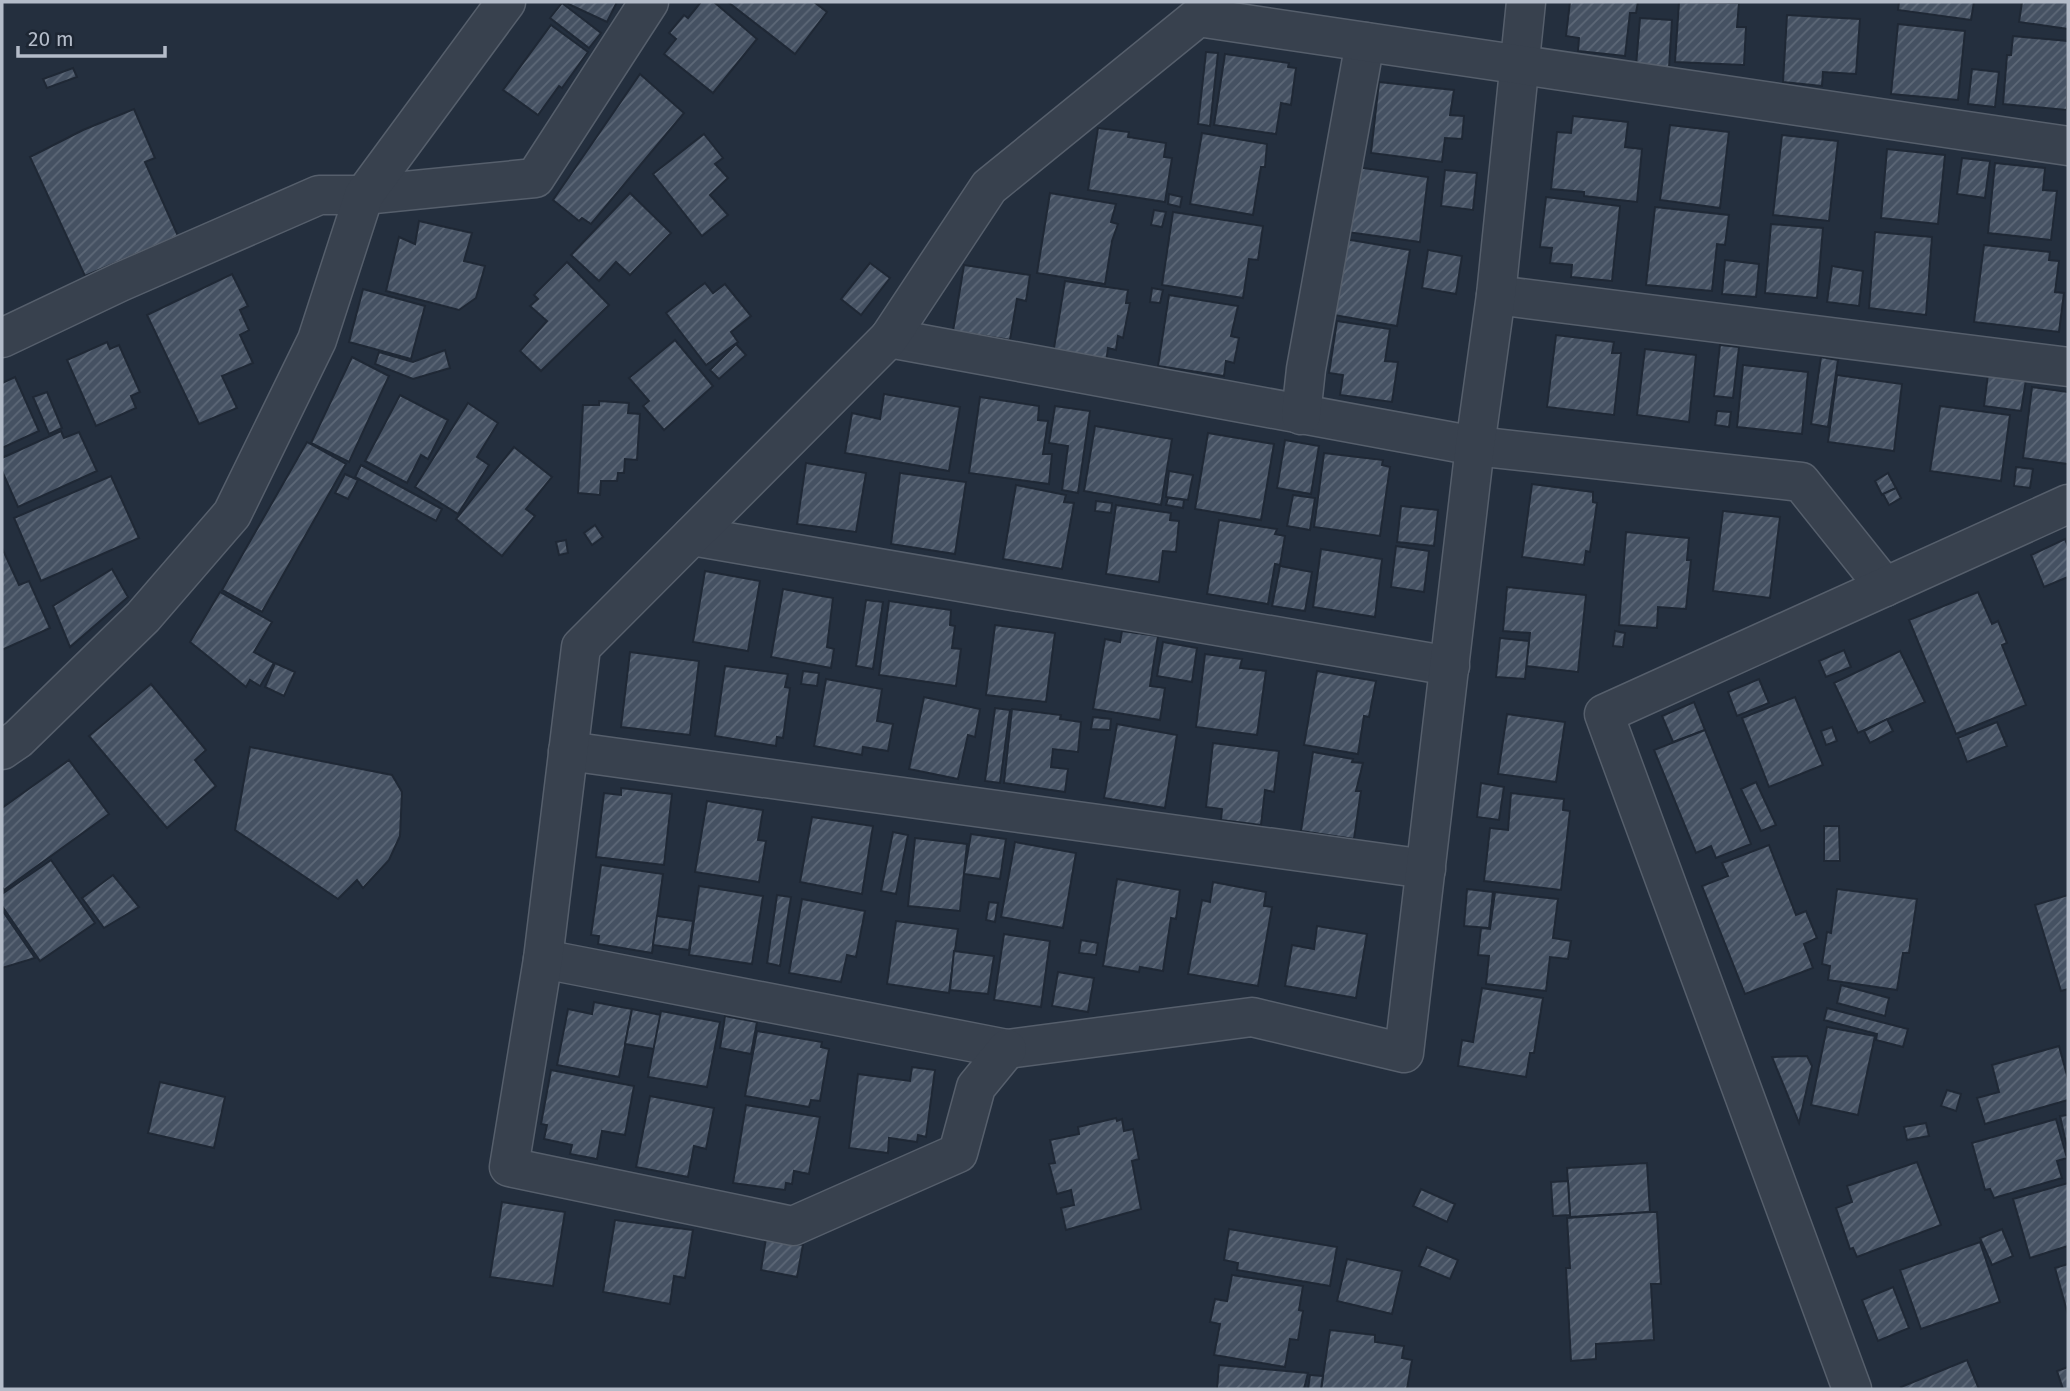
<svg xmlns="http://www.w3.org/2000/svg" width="2070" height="1391" font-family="'Fira Sans',sans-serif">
<defs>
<pattern id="building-hatch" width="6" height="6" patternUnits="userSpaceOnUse" patternTransform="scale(1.75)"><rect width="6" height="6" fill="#455162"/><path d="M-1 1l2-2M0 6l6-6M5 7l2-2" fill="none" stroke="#5d6877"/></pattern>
</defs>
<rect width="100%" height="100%" fill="#242f3e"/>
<g fill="url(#building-hatch)" stroke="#1f2835" stroke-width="2">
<path d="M564 2H617L607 22Z"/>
<path d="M701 2H714L757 39 713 93 664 54 676 39 669 33 684 15 688 18Z"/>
<path d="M728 2H814L827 12 795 54Z"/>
<path d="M1570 2H1638L1636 13H1630L1625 56 1578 51 1579 38 1566 36Z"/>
<path d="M1679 2 1739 3 1737 27H1746L1744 65 1675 62Z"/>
<path d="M1899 2H1974L1971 20 1898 10Z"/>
<path d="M2022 2H2068V29L2019 22Z"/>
<path d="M562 3 601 33 589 48 550 18Z"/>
<path d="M1787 15 1860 19 1856 74 1823 72 1822 86 1783 82Z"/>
<path d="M1640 18 1672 20 1669 68 1636 66Z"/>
<path d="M1898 24 1965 31 1958 100 1891 94Z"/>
<path d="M551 25 588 52 562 88 559 86 538 115 503 90Z"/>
<path d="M2013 36 2068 41 2067 110 2003 104 2007 55H2011Z"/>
<path d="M1206 52 1218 53 1210 126 1198 124Z"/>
<path d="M1225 54 1289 63 1288 67 1296 68 1291 105 1281 103 1276 134 1214 125Z"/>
<path d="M73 68 77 77 47 88 43 79Z"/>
<path d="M1972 69 1999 72 1995 107 1968 104Z"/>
<path d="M640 74 684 113 591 224 582 218 579 221 553 200Z"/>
<path d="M1379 82 1454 90 1450 115 1464 116 1462 139 1445 138 1442 162 1371 153Z"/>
<path d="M134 109 155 158 145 162 178 236 85 276 30 157 83 130Z"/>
<path d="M1573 116 1628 122 1625 147 1642 149 1637 202 1584 196V192L1551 189 1557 132 1571 133Z"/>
<path d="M1670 125 1729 132 1720 208 1660 200Z"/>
<path d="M1098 128 1129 132 1128 137 1166 143 1164 157 1172 158 1165 202 1088 190Z"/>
<path d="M1202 133 1267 144 1265 167H1261L1253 215 1190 204Z"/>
<path d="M704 134 723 158 715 164 728 178 710 195 728 215 702 236 653 174Z"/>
<path d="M1782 135 1838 141 1829 221 1773 215Z"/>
<path d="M1887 149 1945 155 1938 224 1881 218Z"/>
<path d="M1962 158 1990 161 1985 198 1957 194Z"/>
<path d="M1995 163 2045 168 2043 190 2057 191 2051 240 1988 233Z"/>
<path d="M1356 167 1428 177 1420 242 1347 232Z"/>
<path d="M1445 170 1477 173 1473 210 1441 206Z"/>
<path d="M630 193 671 233 630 275 616 262 599 281 571 255Z"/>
<path d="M1050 193 1116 204 1111 222 1118 224 1112 241 1105 284 1037 273Z"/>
<path d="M1169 194 1182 197 1180 207 1168 204Z"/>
<path d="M1546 197 1620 206 1612 281 1571 277 1572 265 1550 263 1552 248 1540 247Z"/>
<path d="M1655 207 1729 215 1725 245 1717 244 1712 291 1646 285Z"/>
<path d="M1154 210 1166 212 1162 227 1151 225Z"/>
<path d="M1173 212 1263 226 1258 260 1249 259 1243 298 1162 285Z"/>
<path d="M419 221 472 233 464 261 485 266 476 298 459 310 386 291 399 237 415 244Z"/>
<path d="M1771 224 1823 228 1817 298 1765 293Z"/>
<path d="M1875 232 1932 237 1926 315 1869 308Z"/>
<path d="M1345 239 1410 250 1397 326 1334 315Z"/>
<path d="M1984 245 2050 252 2049 260 2059 261 2055 292 2064 293 2059 332 1974 322Z"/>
<path d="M1428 250 1462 256 1456 294 1422 288Z"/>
<path d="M1725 260 1759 264 1756 297 1722 294Z"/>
<path d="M567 262 609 305 541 371 520 351 547 321 530 306 538 299 534 295Z"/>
<path d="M870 263 890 278 861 315 841 299Z"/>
<path d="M964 265 1030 275 1026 301 1017 299 1010 340 953 331Z"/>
<path d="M1832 266 1863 271 1859 306 1827 302Z"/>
<path d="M232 274 248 306 240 310 249 330 240 335 253 363 222 376 237 408 199 424 147 315Z"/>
<path d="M1065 281 1128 290 1126 303H1130L1123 338 1118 336 1116 350 1108 348 1106 363 1053 354Z"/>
<path d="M705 283 713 293 725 284 751 316 731 332 738 342 706 365 666 313Z"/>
<path d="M1152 288 1163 290 1160 303 1150 302Z"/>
<path d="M363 289 425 306 411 359 349 342Z"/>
<path d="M1169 295 1238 306 1231 336 1239 338 1234 363 1226 361 1224 376 1158 366Z"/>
<path d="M1337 321 1390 329 1385 361 1398 362 1392 402 1340 395 1343 375 1329 373Z"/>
<path d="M1556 335 1614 342 1612 353H1621L1614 415 1547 407Z"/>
<path d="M675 340 713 386 664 430 643 406 649 401 629 378Z"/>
<path d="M107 342 110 349 119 345 140 392 131 396 136 408 96 426 67 360Z"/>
<path d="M736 344 746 355 719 379 710 370Z"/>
<path d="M1720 345 1739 347 1733 398 1714 396Z"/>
<path d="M1645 349 1696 355 1689 422 1637 415Z"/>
<path d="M445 350 450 368 413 379 375 364 379 352 413 362Z"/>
<path d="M352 357 389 376 349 462 311 443Z"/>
<path d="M1821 357 1838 360 1828 427 1811 424Z"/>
<path d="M1743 365 1808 372 1802 434 1737 427Z"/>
<path d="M1988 374 2026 380 2021 411 1984 406Z"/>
<path d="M1837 375 1902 384 1894 451 1828 442Z"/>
<path d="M15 377 39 431 2 448V383Z"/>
<path d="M2032 387 2068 392V464L2023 458Z"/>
<path d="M47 392 62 428 49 434 33 397Z"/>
<path d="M884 394 960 407 949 471 845 453 852 413 880 419Z"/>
<path d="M400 395 448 420 428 459 421 455 407 483 365 461Z"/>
<path d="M980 397 1039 406 1038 420 1048 421 1043 454H1052L1049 484 969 473Z"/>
<path d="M599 401 629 403 628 413 640 414 637 460 625 459 624 473H618L617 481H601L600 495 578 493 583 405H599Z"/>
<path d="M468 403 498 423 477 457 489 465 458 514 415 487Z"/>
<path d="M1055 406 1090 411 1078 493 1062 490 1068 446 1049 443Z"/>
<path d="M1940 406 2010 415 2001 481 1930 471Z"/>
<path d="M1717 411 1731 412 1729 427 1715 425Z"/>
<path d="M1095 426 1172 439 1161 505 1084 491Z"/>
<path d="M61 431 64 438 79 432 97 471 18 507 2 471V458Z"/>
<path d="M1208 433 1274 444 1261 520 1195 509Z"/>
<path d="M1285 440 1319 446 1311 494 1277 488Z"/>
<path d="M307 442 346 464 262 612 222 590Z"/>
<path d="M514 447 552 477 526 509 535 516 502 556 456 519Z"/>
<path d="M1324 453 1383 460 1382 465 1390 467 1380 536 1314 527Z"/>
<path d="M806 463 866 473 856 532 797 524Z"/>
<path d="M361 465 442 509 436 521 355 477Z"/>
<path d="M2016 467 2033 469 2030 488 2014 486Z"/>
<path d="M1169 471 1193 475 1188 500 1166 497Z"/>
<path d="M900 473 966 482 955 554 891 544Z"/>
<path d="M1888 473 1896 488 1882 495 1875 481Z"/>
<path d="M345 474 358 480 348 499 335 493Z"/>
<path d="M111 476 139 538 41 581 14 518Z"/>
<path d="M1532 484 1593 492V502L1597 503 1590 552 1586 551 1584 565 1522 557Z"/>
<path d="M1016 485 1066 495 1064 502 1074 503 1062 569 1003 559Z"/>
<path d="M1896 488 1901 498 1889 505 1883 494Z"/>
<path d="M1293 495 1315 498 1310 530 1287 526Z"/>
<path d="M1168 498 1184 500 1183 508 1166 505Z"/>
<path d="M1096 501 1112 503 1111 513 1095 511Z"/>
<path d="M1116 505 1171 513 1170 520 1179 521 1176 552 1163 551 1159 582 1106 574Z"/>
<path d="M1401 506 1438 510 1434 546 1397 542Z"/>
<path d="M1723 511 1780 517 1770 598 1713 591Z"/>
<path d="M1219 520 1277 529 1275 534 1285 536 1280 565 1275 564 1268 604 1207 594Z"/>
<path d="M595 525 603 537 592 545 584 533Z"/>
<path d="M1626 532 1689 538 1687 560H1691L1686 609 1658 607 1657 628 1619 625Z"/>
<path d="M2065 539 2068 546V577L2044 587 2031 555Z"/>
<path d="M566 540 568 553 559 555 556 542Z"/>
<path d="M1396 546 1429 551 1424 592 1391 587Z"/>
<path d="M2 548 19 585 29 581 50 628 2 650Z"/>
<path d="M1321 549 1382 559 1375 617 1313 607Z"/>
<path d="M1280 566 1312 572 1305 611 1272 606Z"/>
<path d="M112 569 128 597 70 647 53 606Z"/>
<path d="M705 571 760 581 748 651 693 642Z"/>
<path d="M1507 587 1586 595 1578 672 1526 666 1530 633 1503 631Z"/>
<path d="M783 589 833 598 827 647 834 649 831 668 771 657Z"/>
<path d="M220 592 272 622 254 652 274 663 260 686 250 680 246 687 190 642Z"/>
<path d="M1978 592 1992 624 1998 621 2007 643 2002 645 2026 705 1956 734 1909 620Z"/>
<path d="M866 600 883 602 873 669 856 666Z"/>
<path d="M889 601 951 610 950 625 955 626 952 648 961 649 956 686 879 675Z"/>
<path d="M995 625 1055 633 1046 702 986 695Z"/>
<path d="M1122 631 1158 636 1150 686 1165 688 1160 720 1093 709 1105 639 1120 642Z"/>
<path d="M1615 631 1625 633 1623 647 1613 646Z"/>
<path d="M1500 638 1529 641 1525 679 1496 677Z"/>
<path d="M1163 642 1197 648 1192 682 1157 676Z"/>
<path d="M1844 650 1851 667 1826 677 1819 661Z"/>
<path d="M1900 651 1925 702 1858 733 1834 683Z"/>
<path d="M630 652 699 661 690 735 621 727Z"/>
<path d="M1205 654 1242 659 1240 668 1266 671 1257 735 1196 727Z"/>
<path d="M275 663 295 672 284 696 265 687Z"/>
<path d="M725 666 788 674 785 687 790 688 783 738 777 737 776 746 715 736Z"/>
<path d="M803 671 819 673 817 686 801 684Z"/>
<path d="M1317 671 1376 681 1369 717 1364 716 1358 754 1304 745Z"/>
<path d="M826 679 882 689 877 721 893 724 888 751 863 747 862 755 814 746Z"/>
<path d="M1759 679 1769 703 1737 716 1728 692Z"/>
<path d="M151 684 206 750 195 760 216 786 167 828 89 736Z"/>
<path d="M924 697 980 709 975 737 968 735 958 779 909 769Z"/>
<path d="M1795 697 1823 765 1769 787 1742 718Z"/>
<path d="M1694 702 1705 730 1673 742 1662 716Z"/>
<path d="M995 708 1010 710 1000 783 985 781Z"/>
<path d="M1012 709 1061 715 1060 719 1081 722 1078 752 1053 749 1051 767 1068 769 1065 792 1004 783Z"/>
<path d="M1507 714 1565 722 1556 782 1498 774Z"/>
<path d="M1093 717 1111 719 1110 730 1091 729Z"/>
<path d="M1887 719 1893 731 1870 743 1864 731Z"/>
<path d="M1997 722 2007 746 1967 762 1958 738Z"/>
<path d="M1117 724 1177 735 1165 808 1104 798Z"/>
<path d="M1832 727 1837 741 1826 745 1821 731Z"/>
<path d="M1705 730 1751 844 1716 858 1711 846 1696 853 1654 750Z"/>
<path d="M1213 743 1279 751 1274 792 1265 790 1261 825 1221 820 1222 809 1206 807Z"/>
<path d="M250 747 392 775 402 792 400 836 389 860 363 888 357 880 338 899 235 830Z"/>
<path d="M1313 752 1353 759 1352 762 1363 763 1356 791H1361L1354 839 1301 831Z"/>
<path d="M69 760 109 814 4 890 2 887V808Z"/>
<path d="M1756 782 1776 825 1761 831 1741 789Z"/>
<path d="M1481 783 1504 787 1499 820 1477 817Z"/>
<path d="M621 788 672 794 664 865 596 857 604 793 621 795Z"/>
<path d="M1511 793 1564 799 1563 810 1570 811 1561 890 1484 881 1490 828 1508 830Z"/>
<path d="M707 801 763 810 758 840 766 841 759 882 695 872Z"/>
<path d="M812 817 873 826 862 894 800 882Z"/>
<path d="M1824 826H1839L1840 861H1824Z"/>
<path d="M893 832 908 835 896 894 881 891Z"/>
<path d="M971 834 1006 839 1000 879 964 874Z"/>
<path d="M915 838 967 844 960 911 908 906Z"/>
<path d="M1015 842 1076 853 1063 928 1001 917Z"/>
<path d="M1769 845 1796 915 1806 911 1817 938 1804 944 1813 968 1745 994 1702 886 1728 876 1722 863Z"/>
<path d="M51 860 95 923 40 961 2 906V894Z"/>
<path d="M601 865 663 874 652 953 598 944 599 936 591 935Z"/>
<path d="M113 875 139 907 104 928 82 898Z"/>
<path d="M1117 879 1180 890 1176 919 1171 918 1163 971 1140 967 1139 972 1103 966Z"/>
<path d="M1213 882 1266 892 1264 906 1272 907 1258 986 1188 974 1202 900 1210 902Z"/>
<path d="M699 886 763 896 752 964 689 955Z"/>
<path d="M1467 889 1493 892 1489 928 1464 926Z"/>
<path d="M1837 889 1917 899 1909 953H1903L1897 990 1828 980 1830 966 1822 964 1827 932 1831 933Z"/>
<path d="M1495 892 1558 899 1553 938 1571 941 1568 959 1550 957 1546 991 1486 984 1489 956 1478 955 1481 928 1490 929Z"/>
<path d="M777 895 791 897 780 966 767 963Z"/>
<path d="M2068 895V989L2061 991 2035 905Z"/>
<path d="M802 899 865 911 856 957 847 955 841 982 789 973Z"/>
<path d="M989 902 998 903 995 922 986 920Z"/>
<path d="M2 910 35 958 2 968Z"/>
<path d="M657 916 693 921 689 950 653 945Z"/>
<path d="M896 921 958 929 949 993 887 984Z"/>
<path d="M1317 926 1367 934 1356 998 1285 986 1292 945 1314 949Z"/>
<path d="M1004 934 1050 941 1041 1007 994 1000Z"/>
<path d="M1081 940 1098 943 1096 955 1079 953Z"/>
<path d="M954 951 994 956 988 994 950 990Z"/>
<path d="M1058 972 1094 978 1088 1012 1052 1006Z"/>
<path d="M1841 985 1889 998 1885 1016 1837 1003Z"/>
<path d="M1482 988 1543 998 1534 1053H1530L1526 1077 1458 1066 1462 1040 1473 1042Z"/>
<path d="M594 1002 632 1009 619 1077 557 1065 568 1009 592 1014Z"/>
<path d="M1827 1008 1908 1029 1903 1047 1876 1040 1877 1034 1824 1020Z"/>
<path d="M632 1009 661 1015 654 1049 625 1044Z"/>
<path d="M661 1011 720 1022 707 1087 648 1077Z"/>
<path d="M725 1016 757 1022 751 1054 720 1048Z"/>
<path d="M1827 1027 1875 1036 1858 1115 1811 1105Z"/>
<path d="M757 1031 822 1042 821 1047 829 1049 820 1101 811 1100 809 1107 745 1096Z"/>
<path d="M2059 1046 2068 1079V1100L1985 1124 1977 1098 1999 1092 1992 1065Z"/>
<path d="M1807 1056 1812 1066 1799 1123 1772 1057Z"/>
<path d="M912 1067 935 1070 926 1137 918 1135 917 1142 889 1138 888 1153 849 1148 858 1074 910 1081Z"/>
<path d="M551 1070 634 1086 625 1135 602 1131 597 1159 570 1154 572 1145 544 1139 547 1125 541 1124Z"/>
<path d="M160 1082 225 1097 214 1148 148 1133Z"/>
<path d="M1947 1090 1961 1094 1956 1111 1941 1106Z"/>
<path d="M650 1096 714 1108 706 1149 694 1146 688 1177 636 1167Z"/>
<path d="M746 1105 820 1117 809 1174 794 1171 792 1184 786 1183 785 1190 733 1183Z"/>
<path d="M2068 1115V1152L2060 1116Z"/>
<path d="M1116 1118 1117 1121 1122 1119 1124 1131 1133 1129 1139 1159 1132 1161 1141 1209 1066 1230 1061 1208 1074 1205 1071 1190 1057 1194 1049 1164 1055 1163 1050 1140 1079 1134 1078 1127Z"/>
<path d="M2056 1119 2067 1158 2057 1161 2062 1178 1994 1198 1990 1189 1985 1190 1972 1143Z"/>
<path d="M1926 1123 1929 1136 1907 1140 1904 1127Z"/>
<path d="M1917 1162 1941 1225 1857 1257 1853 1248 1850 1249 1836 1208 1852 1202 1847 1186Z"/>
<path d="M1647 1163 1650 1212 1570 1217 1567 1168Z"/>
<path d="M1568 1181 1570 1215 1553 1216 1551 1182Z"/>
<path d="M2068 1183V1246L2030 1258 2013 1199Z"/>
<path d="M1421 1189 1455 1204 1447 1222 1413 1206Z"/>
<path d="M502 1202 565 1212 553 1286 490 1277Z"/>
<path d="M1650 1212H1657L1661 1284H1651L1654 1340 1596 1344V1359L1571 1361 1566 1268H1570L1567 1218Z"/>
<path d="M615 1220 693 1230 685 1278 674 1276 670 1304 603 1292Z"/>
<path d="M1229 1229 1337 1247 1330 1286 1237 1270 1238 1263 1224 1260Z"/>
<path d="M2002 1229 2013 1256 1992 1265 1980 1238Z"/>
<path d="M766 1238 803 1245 797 1277 761 1270Z"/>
<path d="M1980 1242 2000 1302 1921 1329 1900 1270Z"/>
<path d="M1427 1247 1458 1260 1450 1279 1419 1266Z"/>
<path d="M1347 1259 1402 1271 1392 1314 1337 1301Z"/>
<path d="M2068 1264V1315L2055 1268Z"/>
<path d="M1232 1275 1303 1286 1299 1310 1303 1311 1298 1340 1290 1339 1285 1367 1214 1355 1220 1324 1210 1322 1215 1299 1227 1301Z"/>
<path d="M1893 1287 1909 1328 1878 1341 1862 1300Z"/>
<path d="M1330 1330 1375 1335V1342L1404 1346 1402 1358 1412 1360 1407 1389H1321Z"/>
<path d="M1967 1360 1979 1389H1902L1901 1387Z"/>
<path d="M1219 1365 1308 1373 1304 1389H1217Z"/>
<path d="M2068 1367V1389H2063L2057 1371Z"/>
<path d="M1310 1375 1323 1376 1321 1389H1308Z"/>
</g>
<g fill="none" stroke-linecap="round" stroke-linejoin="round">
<g stroke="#565f6c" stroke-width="41">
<g id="street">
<path d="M1496 295 2068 367"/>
<path d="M2 338 120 282 319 195H364L535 178 649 2"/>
<path d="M889 338 1475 446 1801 482 1885 587"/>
<path d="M1301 415 1306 369 1365 42"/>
<path d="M692 536 1450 666"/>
<path d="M2 750 18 739 143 617 232 514 317 340 364 195 506 2"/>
<path d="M568 751 1426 869"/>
<path d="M543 959 1007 1049 1252 1017 1404 1053 1475 446 1496 295 1526 2"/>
<path d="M1007 1049 976 1087 958 1153 793 1226 509 1167 543 959 581 647 889 338 989 187 1198 17 2068 146"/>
<path d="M1852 1389 1604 714 2068 504"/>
</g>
</g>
<use href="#street" stroke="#38414e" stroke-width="38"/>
</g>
<rect width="2070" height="1391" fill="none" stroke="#b4bcc9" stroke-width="7"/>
<path d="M18 46v10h147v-10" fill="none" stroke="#b4bcc9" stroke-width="3.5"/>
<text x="28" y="46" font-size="21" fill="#b4bcc9" stroke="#1d2633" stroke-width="5" paint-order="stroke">20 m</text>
</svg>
